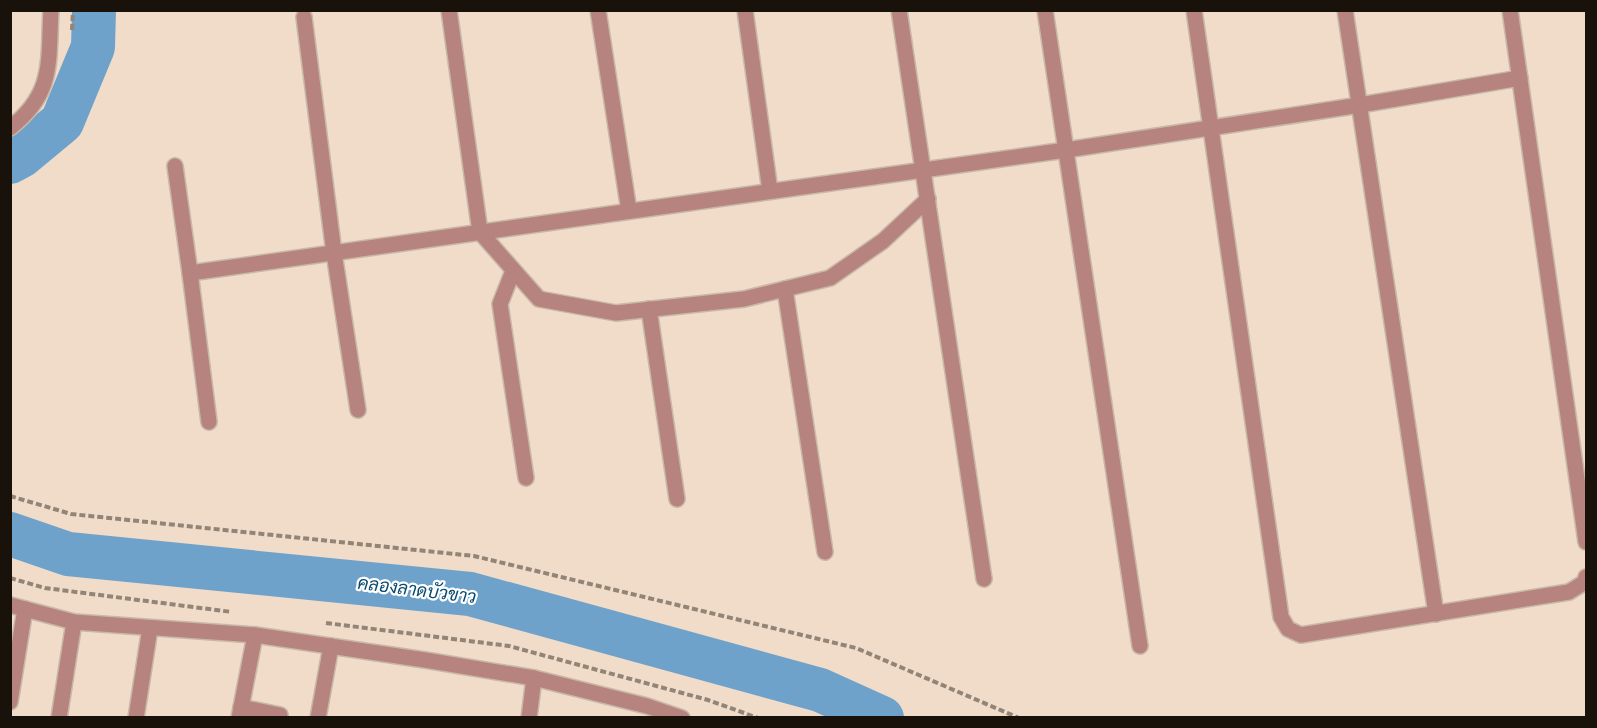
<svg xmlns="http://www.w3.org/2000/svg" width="1597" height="728" font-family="Raleway,Sarabun,sans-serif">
<rect width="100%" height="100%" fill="#f0dcc9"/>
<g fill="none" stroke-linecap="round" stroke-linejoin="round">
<g stroke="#6fa2ca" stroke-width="44">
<path d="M10 162 21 156 62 122 93 47 94 10"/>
<path d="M10 534 68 554 470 594 820 690 882 718"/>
</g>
<g stroke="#c9b8a7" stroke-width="18">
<g id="minor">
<path d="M449 10 480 232 539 299 616 313 744 299 830 278 883 241 928 199"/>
<path d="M598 10 629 211"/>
<path d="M745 10 770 191"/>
<path d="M899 10 984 579"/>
<path d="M1045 10 1140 646"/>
<path d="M1194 10 1281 617 1288 629 1301 635 1569 592 1585 582 1586 577"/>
<path d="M1345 10 1436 614"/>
<path d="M1510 10 1586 542"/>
<path d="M304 17 334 253 358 410"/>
<path d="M10 128C55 93 48 61 51 10"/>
<path d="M175 166 190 273"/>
<path d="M513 271 500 304 526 478"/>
<path d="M785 289 825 552"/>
<path d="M649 309 677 499"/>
<path d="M209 422 190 273 1066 150 1360 105 1520 78"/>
<path d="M10 605 74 622 255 635 425 660 534 678 647 706 682 718"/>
<path d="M10 702 25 609"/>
<path d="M241 707 280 715"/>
<path d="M59 718 74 622"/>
<path d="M136 718 150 628"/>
<path d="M239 718 255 635"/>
<path d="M318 718 331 646"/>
<path d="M529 718 534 678"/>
</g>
</g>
<g stroke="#928476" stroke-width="4" stroke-dasharray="6 3" stroke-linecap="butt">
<path d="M72 30 73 10"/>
<path d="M10 496 71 514 474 556 856 648 1019 718"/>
<path d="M10 578 45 588 232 612"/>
<path d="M326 623 509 646 708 700 758 718"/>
</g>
<use href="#minor" stroke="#b6837f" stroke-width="15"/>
</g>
<g text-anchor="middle" stroke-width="4.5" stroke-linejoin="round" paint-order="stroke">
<g font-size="18" font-style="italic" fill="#08496f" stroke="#fff">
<text transform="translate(417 590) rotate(7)" y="6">คลองลาดบัวขาว</text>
</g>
</g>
<rect width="1597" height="728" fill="none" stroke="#18120b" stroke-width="24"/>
</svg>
